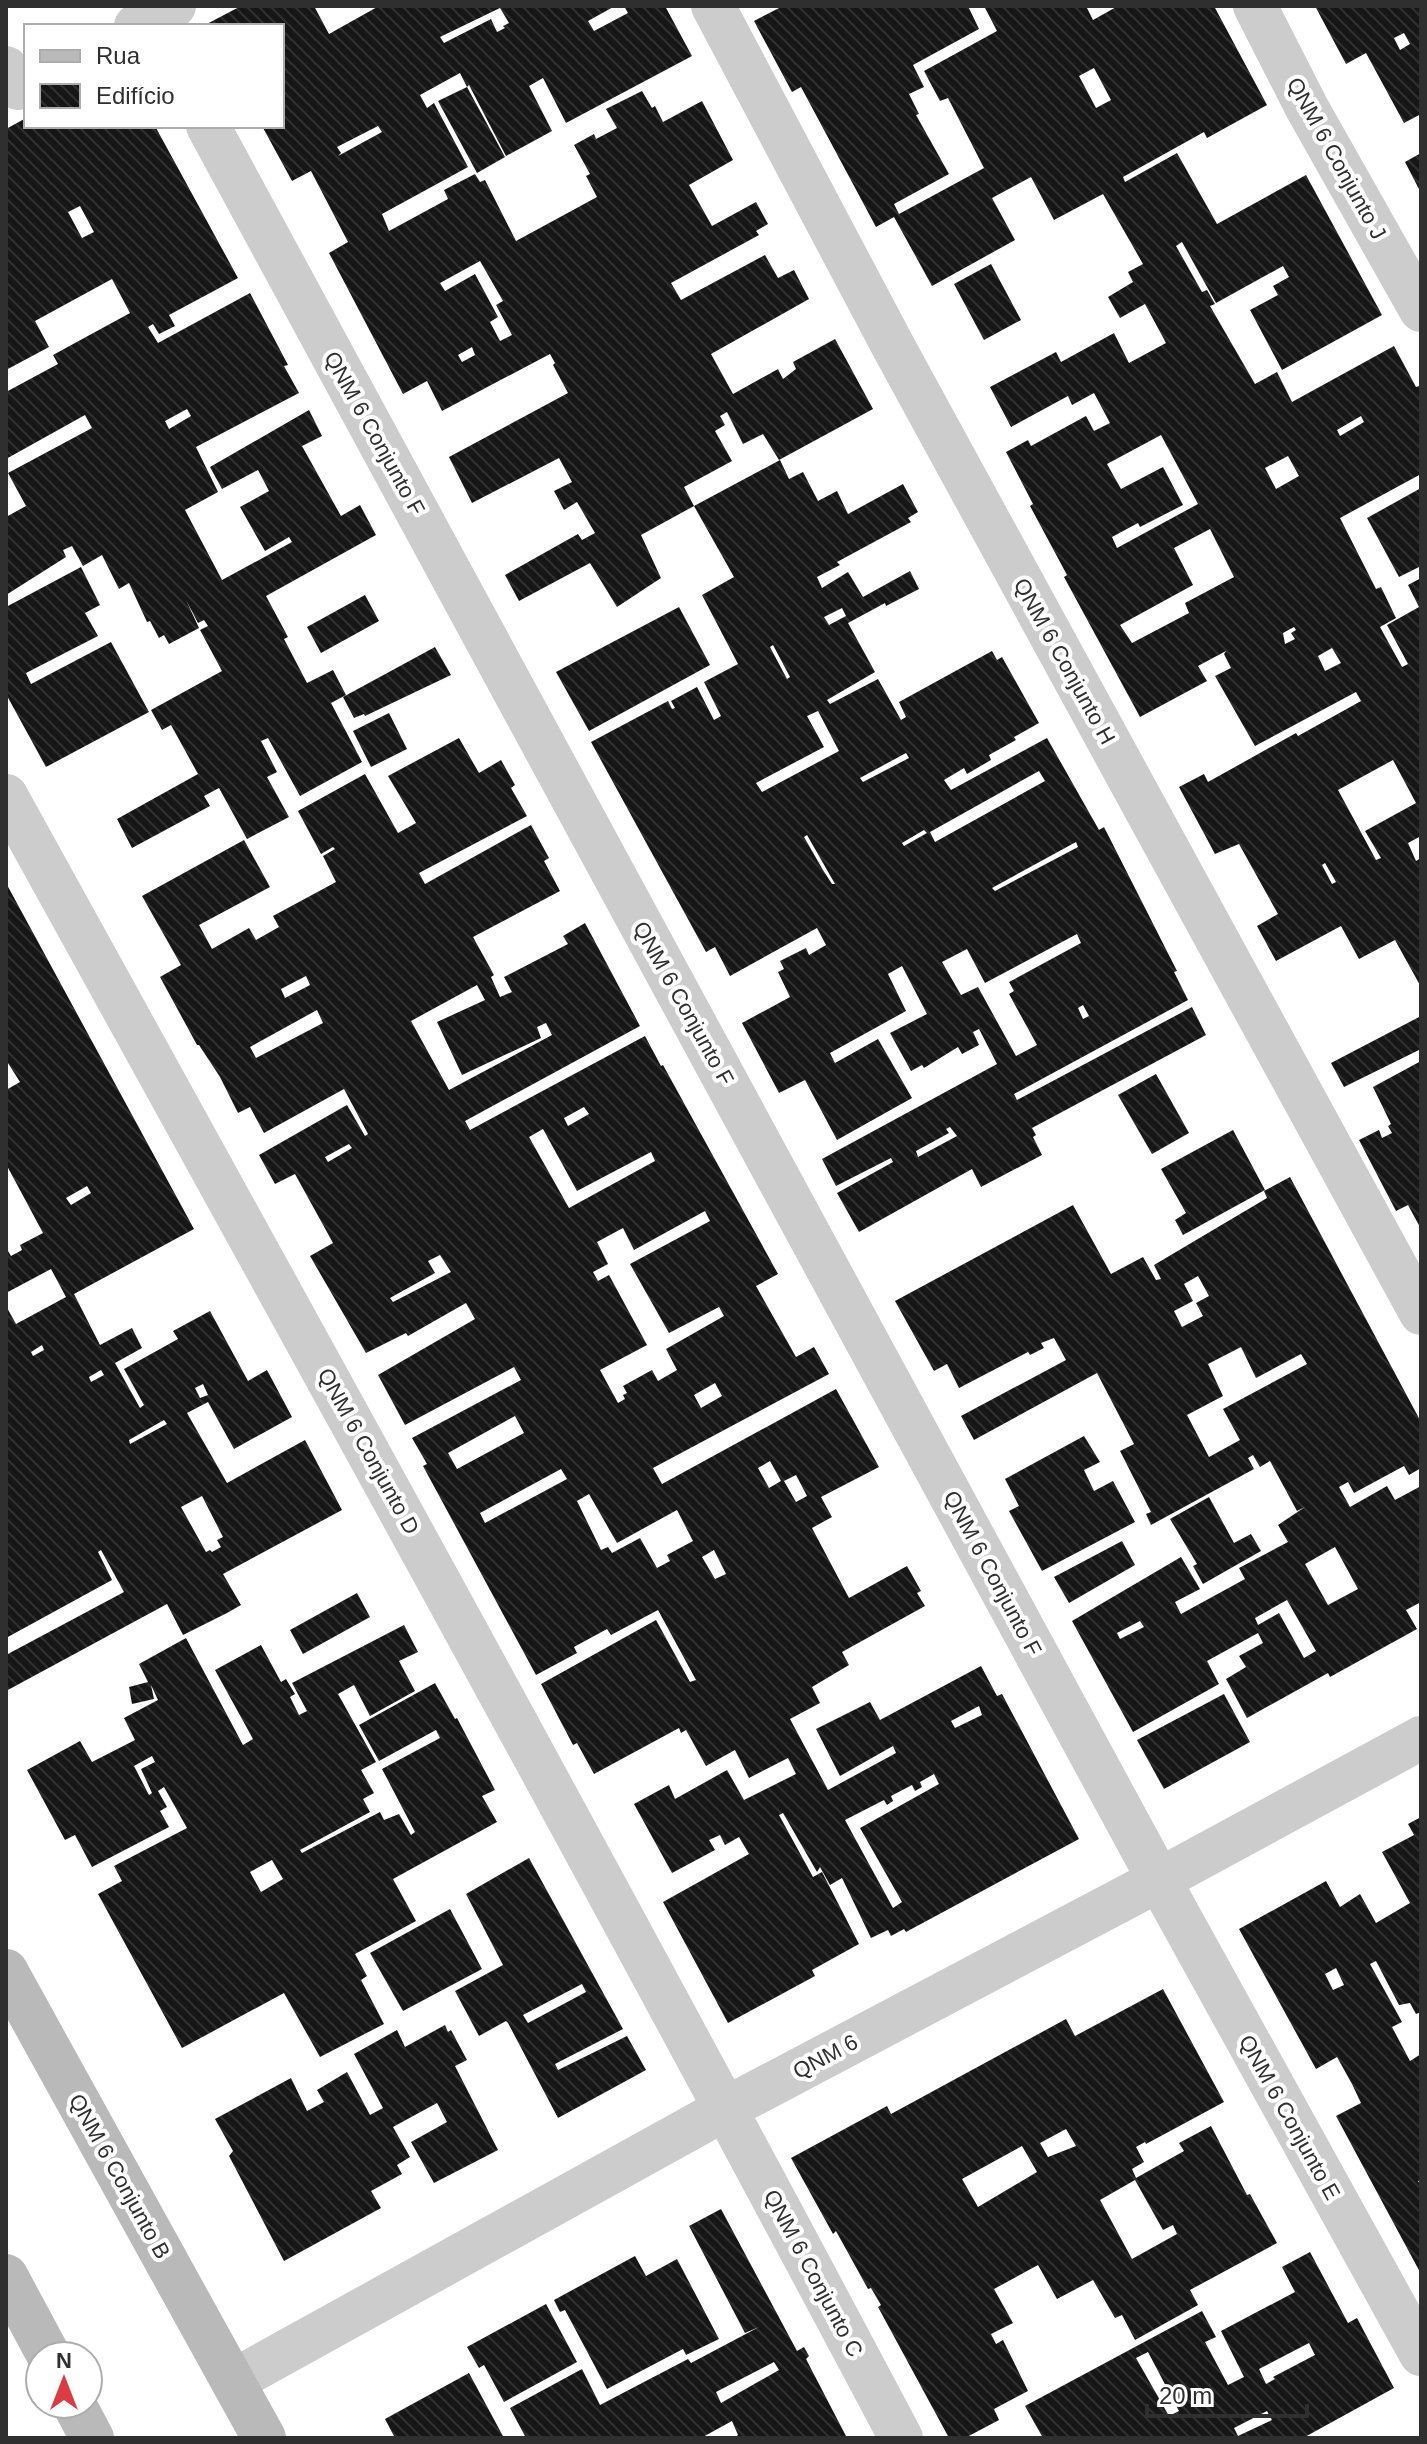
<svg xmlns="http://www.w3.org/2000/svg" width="1427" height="2444" font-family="Helvetica,sans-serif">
<defs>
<pattern id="building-back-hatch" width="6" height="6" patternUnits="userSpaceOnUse" patternTransform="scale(2)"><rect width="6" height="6" fill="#161616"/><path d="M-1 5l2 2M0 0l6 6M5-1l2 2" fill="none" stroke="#303030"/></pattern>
</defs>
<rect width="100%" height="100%" fill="#fff"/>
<g fill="url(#building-back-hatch)" fill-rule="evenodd">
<path d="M241 6H314L329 34 379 6H615L588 21 594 31 628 13 624 6H665L692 56 566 123 543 78 529 86 552 131 506 156 469 85 467 87 460 73 420 95 427 108 434 103 468 167 382 214 389 231 448 199 444 190 475 174 480 182 485 180 516 241 597 197 586 176 590 174 574 145 594 134 596 139 617 128 606 109 642 91 652 108 655 106 663 122 702 101 733 160 689 185 712 226 756 202 768 224 756 231 759 235 671 283 681 300 765 255 778 278 794 270 809 299 711 354 733 394 778 369 783 379 796 369 793 362 835 339 873 409 779 460 763 434 743 444 727 412 720 416 725 425 715 431 732 461 684 487 694 506 780 460 789 479 803 472 818 501 837 491 848 514 903 484 918 512 908 518 911 522 837 562 840 565 817 577 822 588 848 572 863 597 910 571 919 589 886 606 885 603 848 623 875 672 827 700 830 704 878 679 901 720 906 717 899 702 992 651 997 660 1002 657 1039 723 1014 737 1016 740 989 755 991 760 967 774 964 768 944 780 951 790 1047 738 1099 830 1104 827 1177 971 1174 972 1188 1000 1014 1094 1017 1100 1192 1007 1206 1035 1032 1128 1036 1135 1033 1137 1042 1155 981 1187 972 1169 859 1232 837 1193 893 1162 891 1158 836 1186 822 1159 997 1064 979 1029 973 1032 979 1045 962 1054 958 1047 924 1068 922 1065 911 1071 890 1033 927 1014 902 966 888 974 906 1011 830 1053 835 1063 878 1039 912 1098 837 1140 805 1080 779 1093 742 1023 790 997 778 972 784 969 780 961 806 948 809 955 826 945 817 928 730 976 715 947 706 952 591 742 668 701 672 709 675 708 671 701 697 687 714 720 721 716 704 682 738 664 702 595 734 577 694 506 641 535 661 578 617 607 590 563 519 601 505 575 578 534 582 540 595 533 577 502 564 510 554 491 572 482 559 458 472 503 449 457 568 393 553 365 555 363 550 354 442 411 427 381 403 394 329 253 348 242 311 171 292 181 262 126H282V26H203ZM500 8 509 23 503 26 505 28 497 32 491 19 444 43 440 37ZM378 126 382 132 338 156 341 153 337 147ZM480 261 503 301 496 305 512 335 500 341 490 322 498 317 475 274 445 291 440 283ZM472 347 475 355 462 362 458 355ZM842 608 846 616 829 625 824 617ZM773 645 790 677 787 679 770 647ZM818 711 839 751 762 792 756 783 824 747 807 716ZM906 753 909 758 863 782 860 778ZM1039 771 1045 781 935 842 930 832ZM924 830 927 833 904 846 902 843ZM807 835 835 884H832L823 870 804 837ZM1076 842 1078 847 995 891 992 888ZM1077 934 1081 943 1009 982 1014 991 1009 994 1037 1045 1016 1056 978 987 961 995 942 962 967 949 985 983ZM1083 1005 1089 1016 1083 1019 1078 1008ZM950 1127 957 1136 918 1157 916 1151 949 1133 946 1129Z"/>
<path d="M783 6H968L979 29 913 65 924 87 909 94 919 114 916 115 949 174 894 204 899 214 984 168 948 98 940 101 924 71 997 31 984 6H1086L1093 20 1118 6H1214L1267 105 1207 138 1204 132 1123 177 1125 182 1177 153 1217 224 1306 175 1382 315 1282 370 1250 310 1278 295 1273 286 1289 277 1283 266 1216 303 1182 242 1176 246 1202 292 1207 290 1215 304 1210 306 1255 384 1277 372 1292 402 1394 346 1416 387 1419 386 1421 389V474L1340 518 1376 589 1381 587 1396 618 1380 627 1402 667 1408 664 1387 625 1419 607 1408 585 1421 578V836L1408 843 1416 861 1421 858V987L1395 940 1359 959 1341 926 1276 961 1257 926 1278 914 1239 844 1215 854 1179 787 1204 774 1208 782 1296 733 1298 736 1361 701 1356 692 1255 746 1215 676 1231 668 1224 654 1226 651 1198 666 1207 681 1140 717 1064 577 1067 575 1030 506 1033 504 1006 452 1028 440 1031 446 1086 416 1094 431 1110 423 1094 393 1072 405 1068 396 1011 427 990 387 1056 352 1061 362 1114 333 1129 363 1166 343 1145 304 1120 318 1108 297 1133 282 1128 272 1143 264 1103 194 1054 220 1031 177 992 198 1015 240 932 286 894 217 876 227 801 87 792 92 754 21ZM1094 68 1111 100 1096 108 1079 76ZM1361 416 1364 422 1340 436 1337 430ZM1161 435 1198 504 1117 548 1112 537 1138 523 1140 527 1183 505 1163 467 1121 489 1107 464ZM1288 456 1299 476 1276 489 1265 468ZM1210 529 1234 577 1185 603 1189 613 1132 643 1120 625 1193 585 1174 548ZM1294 627 1296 630 1291 633 1295 639 1285 644 1283 633ZM1332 648 1341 663 1325 671 1318 656ZM1393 760 1416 803 1365 831 1381 858 1376 860 1338 790ZM1325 863 1336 882 1332 884 1322 865Z"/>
<path d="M1315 6H1421V114L1404 123 1366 53 1346 64ZM1404 33 1410 44 1400 50 1394 38Z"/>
<path d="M467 87 505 157 477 173 438 101Z"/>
<path d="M26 118V126H155L238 278 169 315 175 326 159 334 153 324 148 327 158 343 250 293 288 365 284 366 299 393 196 447 218 492 185 510 222 580 292 542 289 537 265 551 240 507 269 491 258 470 222 489 210 467 309 410 322 436 302 446 341 516 360 505 376 535 266 596 288 637 284 639 307 683 333 670 346 695 331 703 362 762 300 796 268 738 261 741 277 772 267 777 289 817 247 839 219 788 204 796 210 806 132 848 117 819 198 774 171 725 162 730 151 710 222 671 200 630 208 626 204 620 198 623 186 600 199 628 169 644 164 635 159 638 150 621 147 622 129 583 119 589 102 555 83 566 72 546 63 550 66 557 6 595V517L26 506 8 473 92 428 85 415 6 459V392L58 364 53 355 130 313 112 279 35 321 49 347 6 370V129ZM80 206 94 232 82 238 68 212ZM187 409 191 416 169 429 165 421Z"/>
<path d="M1421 153V193L1405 162Z"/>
<path d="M991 264 1021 320 984 340 954 284Z"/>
<path d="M1421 488V566L1399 577 1367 518Z"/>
<path d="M81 567 100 605 85 613 98 636 26 673 31 684 111 642 149 712 46 767 6 694V607Z"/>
<path d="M365 595 379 621 321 653 307 627Z"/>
<path d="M679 607 710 665 589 731 556 672Z"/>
<path d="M435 647 451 675 365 716 364 714 354 718 343 697Z"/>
<path d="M389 713 407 749 371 767 353 731Z"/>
<path d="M459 738 479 773 501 760 515 785 511 788 527 816 419 873 425 884 531 825 549 858 544 861 560 891 473 937 494 975 491 977 500 997 512 992 504 977 568 944 563 936 585 923 640 1026 465 1121 470 1130 645 1036 661 1066 663 1065 778 1274 756 1286 796 1357 814 1347 829 1374 653 1468 662 1484 836 1389 879 1467 821 1497 832 1517 812 1528 849 1598 907 1566 921 1591 917 1593 925 1606 842 1652 849 1665 812 1687 820 1703 790 1719 828 1790 896 1753 893 1746 840 1776 816 1729 870 1702 880 1720 981 1666 997 1696 1002 1694 1079 1839 906 1932 904 1929 891 1936 888 1930 871 1938 842 1878 830 1885 820 1867 817 1872 783 1813 779 1815 813 1877 822 1872 859 1944 812 1970 815 1976 728 2023 663 1902 749 1854 739 1837 725 1845 720 1835 709 1840 715 1850 672 1873 634 1804 669 1785 675 1799 727 1770 744 1800 796 1774 788 1758 749 1778 735 1750 706 1766 686 1730 681 1733 679 1728 594 1774 577 1743 573 1745 541 1684 656 1620 690 1682 696 1680 658 1610 611 1635 607 1629 574 1647 577 1653 536 1675 423 1466 427 1464 412 1438 521 1380 514 1367 405 1425 378 1375 475 1319 466 1303 408 1336 406 1333 366 1353 310 1256 333 1243 295 1174 275 1184 259 1155 347 1105 365 1136 368 1134 344 1089 264 1133 250 1107 238 1113 220 1077 199 1045H197L160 977 181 965 142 896 244 840 270 887 199 925 212 949 249 928 256 940 279 927 273 916 336 882 323 856 335 849 333 847 321 854 298 811 365 774 398 833 416 823 388 776ZM306 976 310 985 285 998 281 989ZM477 985 485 1000 437 1022 462 1075 541 1038 537 1027 546 1023 552 1035 449 1090 411 1021ZM317 1010 323 1023 256 1058 250 1047ZM584 1107 589 1114 568 1126 564 1118ZM543 1129 577 1191 651 1152 655 1161 569 1208 529 1137ZM349 1144 352 1148 328 1162 325 1157ZM705 1211 710 1221 630 1264 669 1333 719 1307 724 1316 666 1349 677 1370 658 1381 652 1370 623 1386 627 1393 623 1395 625 1399 618 1403 600 1370 647 1345 609 1275 598 1281 593 1272 608 1264 597 1242 623 1228 634 1250ZM440 1255 451 1272 393 1302 390 1298 435 1273 428 1261ZM715 1383 722 1396 701 1408 694 1395ZM515 1416 524 1433 457 1469 448 1453ZM770 1461 781 1481 769 1488 758 1468ZM561 1469 567 1479 485 1523 480 1513ZM796 1475 807 1496 796 1502 784 1481ZM589 1494 617 1543 677 1510 693 1541 667 1555 670 1561 657 1568 640 1538 612 1553 608 1547 601 1550 577 1501ZM714 1550 726 1574 715 1579 702 1557ZM979 1706 982 1715 955 1728 951 1721ZM934 1774 939 1784 860 1828 902 1902 893 1908 845 1820 884 1800 887 1805 893 1801 891 1796 912 1785 915 1791 922 1787 920 1782Z"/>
<path d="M6 883 194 1229 74 1294 100 1345 132 1328 142 1348 115 1363 140 1408 144 1405 124 1369 178 1339 173 1331 210 1311 248 1381 267 1370 292 1417 234 1449 208 1402 187 1413 227 1483 305 1440 342 1510 223 1574 241 1605 227 1613 183 1635 167 1604 6 1691V1655L124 1592 101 1550 98 1552 112 1580 6 1638V1306L16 1324 66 1297 51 1269 6 1293V1253L8 1251 11 1256 22 1250 20 1245 43 1233 6 1164V1090L20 1082 6 1060ZM87 1186 91 1193 71 1205 66 1198ZM42 1345 44 1350 33 1356 31 1352ZM101 1370 104 1375 91 1382 89 1377ZM203 1384 208 1395 200 1398 195 1388ZM164 1420 167 1424 130 1444 129 1440ZM202 1496 223 1537 217 1540 221 1547 212 1552 210 1550 206 1552 181 1507Z"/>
<path d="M1421 1016V1049L1344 1087 1331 1063Z"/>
<path d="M1421 1061V1229L1408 1205 1396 1211 1359 1140 1379 1130 1382 1138 1392 1133 1388 1126 1391 1124 1373 1087Z"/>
<path d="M1156 1074 1189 1133 1152 1154 1118 1095Z"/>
<path d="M1233 1130 1265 1190 1183 1235 1175 1220 1186 1213 1161 1169Z"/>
<path d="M1290 1177 1421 1422V1468L1409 1475 1404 1466 1354 1493 1348 1482 1339 1487 1350 1507 1387 1486 1395 1500 1421 1486V1602L1406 1610 1417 1629 1330 1677 1328 1673 1247 1718 1226 1679 1246 1667 1239 1656 1263 1643 1258 1633 1207 1661 1219 1684 1133 1732 1072 1621 1181 1557 1200 1589 1175 1602 1181 1614 1245 1579 1239 1568 1288 1542 1278 1525 1305 1507 1297 1511 1270 1461 1260 1467 1253 1455 1248 1458 1254 1469 1151 1525 1146 1514 1151 1512 1120 1451 1134 1444 1097 1373 974 1440 961 1416 1066 1360 1054 1338 1041 1343 1044 1348 1030 1355 1028 1352 959 1388 947 1364 934 1371 895 1301 1073 1205 1111 1274 1143 1257 1156 1280 1161 1279 1154 1265 1267 1198 1264 1191ZM1198 1276 1209 1296 1196 1303 1203 1316 1182 1327 1174 1311 1193 1301 1184 1284ZM1241 1347 1256 1378 1301 1354 1307 1364 1223 1409 1240 1440 1209 1457 1187 1415 1223 1396 1208 1364ZM1335 1547 1358 1589 1328 1605 1305 1564ZM1287 1600 1316 1651 1304 1658 1279 1613 1258 1625 1255 1618ZM1140 1621 1144 1627 1120 1639 1117 1633Z"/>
<path d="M1084 1436 1100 1462 1084 1470 1094 1491 1113 1481 1135 1522 1042 1571 1009 1511 1019 1506 1005 1479Z"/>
<path d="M1209 1497 1234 1543 1251 1534 1261 1551 1203 1584 1193 1566 1197 1564 1170 1519Z"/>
<path d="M1122 1541 1135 1565 1069 1603 1054 1577Z"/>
<path d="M357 1593 370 1617 303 1654 290 1630Z"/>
<path d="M404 1625 418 1652 399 1661 415 1691 370 1716 354 1685 338 1694 376 1762 361 1770 374 1793 363 1799 370 1812 300 1850 302 1853 380 1812 384 1820 399 1814 411 1835 415 1832 382 1769 440 1738 436 1730 379 1761 359 1725 435 1683 455 1719 457 1718 495 1790 482 1796 497 1822 393 1879 416 1921 355 1954 367 1976 361 1980 384 2024 320 2057 284 1993 182 2048 98 1894 122 1881 114 1866 187 1828 164 1787 158 1791 167 1807 160 1811 169 1827 92 1867 75 1835 65 1840 27 1770 80 1741 92 1762 135 1740 124 1718 158 1700 151 1685 154 1699 132 1704 129 1687 148 1682 139 1664 186 1638 243 1745 253 1739 215 1670 261 1645 281 1682 286 1679 295 1694 290 1697 299 1715 307 1711 292 1683ZM152 1756 155 1762 141 1769 152 1793 149 1795 134 1766ZM272 1860 283 1879 261 1892 250 1872Z"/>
<path d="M1224 1694 1250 1742 1164 1789 1137 1740Z"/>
<path d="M1421 1817V2012L1416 2014 1410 2003 1399 2005 1376 1961 1370 1964 1402 2022 1392 2027 1410 2061 1421 2054V2180L1418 2181 1421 2186V2274L1336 2116 1361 2103 1352 2084 1337 2057 1316 2069 1239 1929 1326 1881 1340 1907 1360 1894 1376 1923 1410 1903 1382 1852 1414 1835 1408 1824ZM1336 1968 1344 1985 1333 1990 1325 1974Z"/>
<path d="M529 1858 623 2029 555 2064 558 2070 627 2036 646 2070 558 2118 508 2023 506 2021 479 2036 455 1991 503 1965 466 1894ZM582 1984 586 1992 528 2023 523 2015Z"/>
<path d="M450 1909 482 1969 403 2011 370 1953Z"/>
<path d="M1163 1989 1224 2102 1146 2144 1145 2142 1136 2147 1144 2162 1132 2169 1136 2178 1184 2151 1179 2143 1211 2126 1247 2195 1250 2194 1277 2243 1190 2290 1198 2305 1135 2340 1122 2315 1115 2318 1093 2280 1057 2299 1038 2265 994 2289 1013 2323 991 2334 996 2344 1003 2340 1028 2391 994 2409 999 2420 965 2438H949L878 2307 881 2305 871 2288 868 2289 836 2231 833 2234 791 2158 887 2106 891 2114 1066 2019 1075 2036ZM1066 2129 1076 2146 1048 2157 1040 2143ZM1022 2146 1037 2172 978 2207 962 2179ZM1135 2180 1163 2230 1173 2225 1177 2234 1132 2259 1100 2200Z"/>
<path d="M445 2025 448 2032 451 2030 467 2060 455 2066 498 2150 434 2183 411 2142 447 2122 437 2103 393 2127 410 2157 397 2165 402 2174 371 2191 381 2208 284 2261 229 2156 233 2151 215 2119 291 2078 307 2111 324 2102 317 2090 347 2072 370 2115 383 2108 354 2054 397 2030 405 2047Z"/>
<path d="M721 2209 797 2351 804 2347 809 2356 806 2359 847 2438H734L738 2435 732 2421 701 2438H526L510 2408 582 2369 600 2405 688 2359 691 2363 759 2327 745 2333 689 2226ZM774 2362 779 2370 721 2403 716 2392Z"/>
<path d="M1310 2252 1348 2323 1357 2318 1394 2388 1303 2438H1043L1025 2406 1202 2311 1216 2337 1205 2342 1228 2385 1244 2377 1221 2331 1295 2292 1282 2267ZM1309 2343 1315 2355 1273 2377 1275 2379 1266 2384 1259 2369ZM1148 2352 1179 2411 1169 2416 1136 2358ZM1267 2411 1272 2420 1238 2436 1234 2428Z"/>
<path d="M635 2256 646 2276 677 2259 719 2339 686 2355 683 2349 607 2389 565 2310 560 2312 554 2300Z"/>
<path d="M546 2304 577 2362 504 2402 484 2365 479 2368 467 2347Z"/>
<path d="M469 2373 504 2438H395L385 2419Z"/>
</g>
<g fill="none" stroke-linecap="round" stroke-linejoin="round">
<g stroke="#ccc" stroke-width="44">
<path d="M713 6 893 346 1421 1313"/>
<path d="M1255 6 1307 108 1421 310"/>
<path d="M136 26 174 6"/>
<path d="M6 68 18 88"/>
<path d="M208 126 1159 1880 1421 2354"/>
<path d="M6 796C308 1342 609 1887 901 2438"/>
<path d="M233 2381 727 2108 1159 1880 1421 1738"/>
</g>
<g stroke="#b9b9b9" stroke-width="44">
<path d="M6 1971 264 2438"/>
<path d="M6 2276 49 2356"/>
<path d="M74 2404 92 2438"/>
</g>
</g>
<g text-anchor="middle" stroke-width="8" stroke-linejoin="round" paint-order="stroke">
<g font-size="22" fill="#2f2f2f" stroke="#fff">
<text transform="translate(1337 158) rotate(61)" y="8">QNM 6 Conjunto J</text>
<text transform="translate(375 433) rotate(61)" y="8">QNM 6 Conjunto F</text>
<text transform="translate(1065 661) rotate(61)" y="8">QNM 6 Conjunto H</text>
<text transform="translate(684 1003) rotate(61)" y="8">QNM 6 Conjunto F</text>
<text transform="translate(369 1451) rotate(61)" y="8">QNM 6 Conjunto D</text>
<text transform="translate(993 1573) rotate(62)" y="8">QNM 6 Conjunto F</text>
<text transform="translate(825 2056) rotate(-28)" y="8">QNM 6</text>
<text transform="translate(1290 2117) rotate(61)" y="8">QNM 6 Conjunto E</text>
<text transform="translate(120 2176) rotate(61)" y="8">QNM 6 Conjunto B</text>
<text transform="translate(814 2273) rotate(62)" y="8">QNM 6 Conjunto C</text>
</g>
</g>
<rect width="1427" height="2444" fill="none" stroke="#2f2f2f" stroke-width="16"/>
<rect x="24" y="24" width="260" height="104" fill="#ffffff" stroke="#acacac" stroke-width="2"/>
<rect x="40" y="50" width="40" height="12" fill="#b9b9b9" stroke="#acacac" stroke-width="2"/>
<text x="96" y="64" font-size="24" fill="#2f2f2f">Rua</text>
<rect x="40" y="84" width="40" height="24" fill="url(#building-back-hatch)" stroke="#acacac" stroke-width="2"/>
<text x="96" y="104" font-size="24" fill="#2f2f2f">Edifício</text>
<g transform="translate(64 2380)"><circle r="38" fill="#ffffff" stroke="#acacac" stroke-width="2"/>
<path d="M0-6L14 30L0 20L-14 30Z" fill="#db3c44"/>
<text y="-12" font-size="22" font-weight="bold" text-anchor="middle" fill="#2f2f2f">N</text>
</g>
<path d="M1147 2404v12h160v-12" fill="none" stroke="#2f2f2f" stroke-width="4"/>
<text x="1159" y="2404" font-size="24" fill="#2f2f2f" stroke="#ffffff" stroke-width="6" paint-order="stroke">20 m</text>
</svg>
